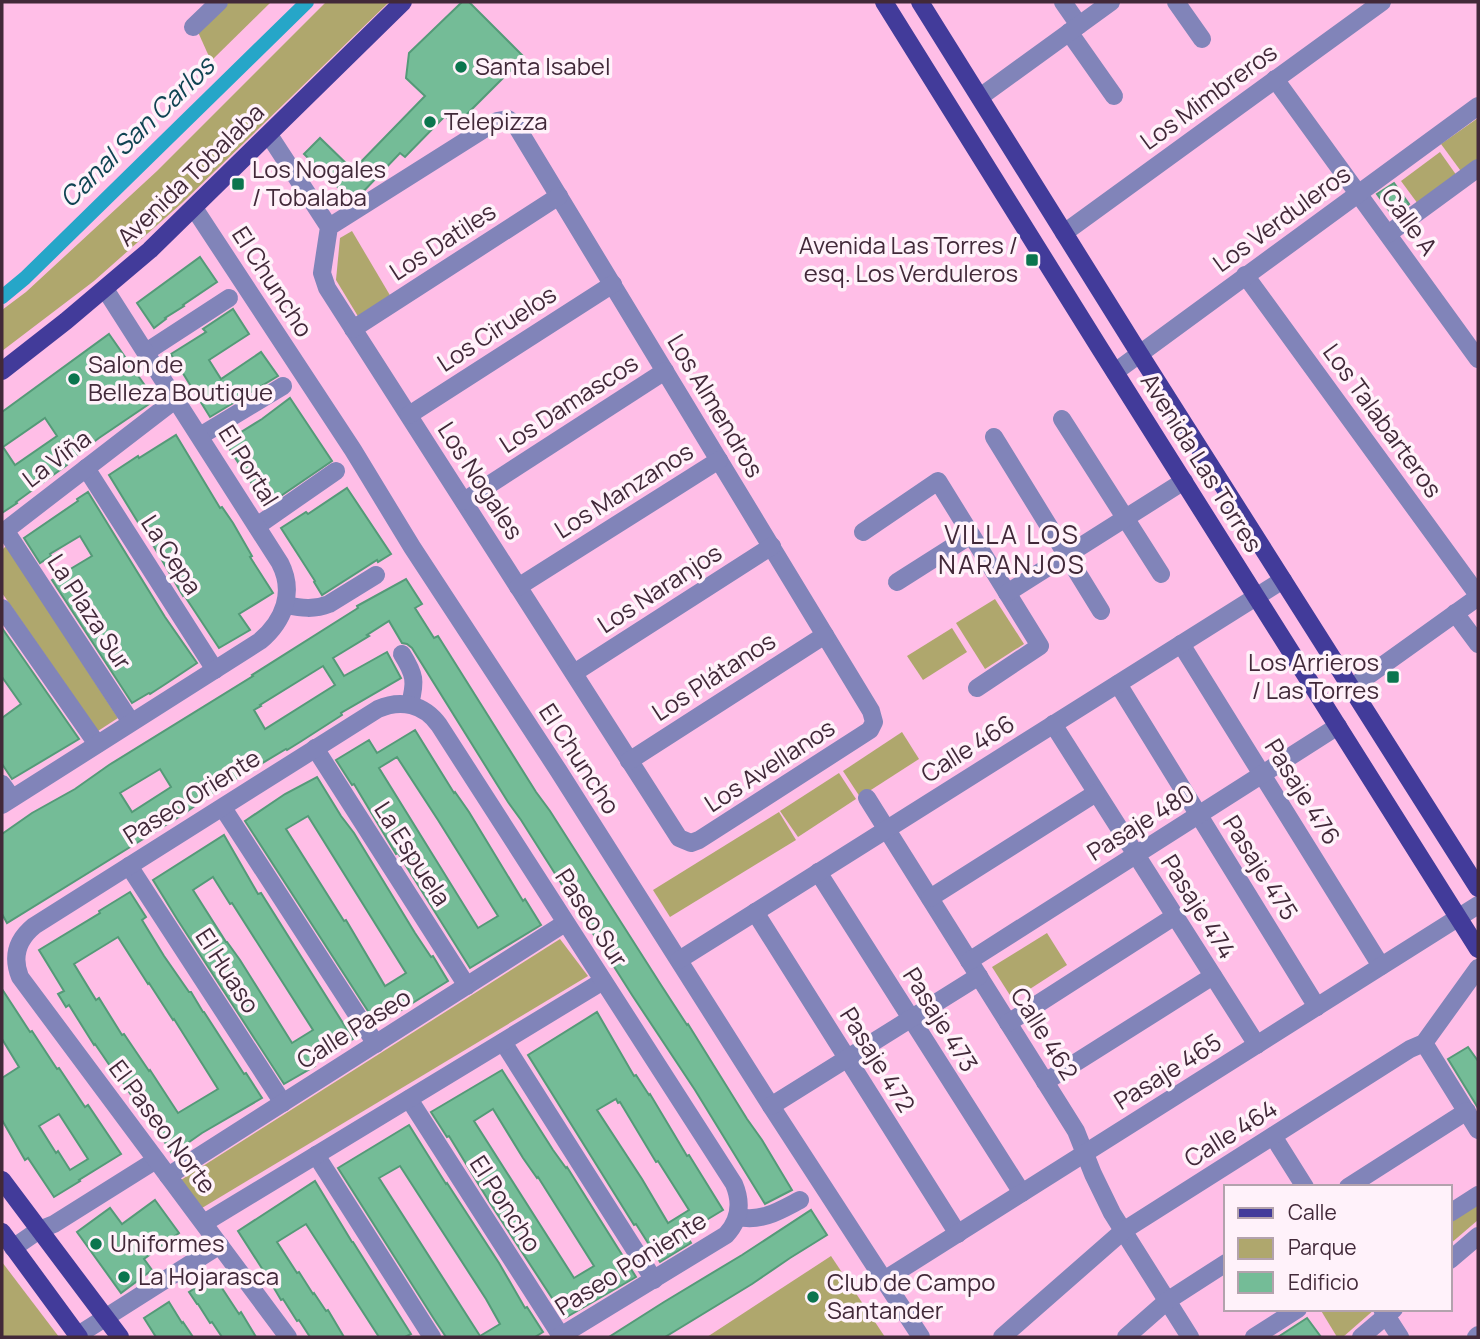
<svg xmlns="http://www.w3.org/2000/svg" width="1480" height="1339" font-family="Manrope,sans-serif">
<rect width="100%" height="100%" fill="#ffbee7"/>
<g fill="#afa76d">
<path d="M229 2H271L211 61 198 32Z"/>
<path d="M326 2H389L182 203 94 281 2 351V310L26 292 157 171Z"/>
<path d="M1478 118V163L1463 174 1441 144Z"/>
<path d="M1440 152 1457 176 1418 204 1401 181Z"/>
<path d="M352 231 391 297 359 318 336 280 340 238Z"/>
<path d="M6 546 118 718 98 731 2 593V550Z"/>
<path d="M995 599 1024 644 985 669 956 623Z"/>
<path d="M952 628 967 652 923 680 907 656Z"/>
<path d="M902 732 919 759 860 797 843 771Z"/>
<path d="M839 773 856 799 798 837 780 811Z"/>
<path d="M779 812 796 840 670 917 653 890Z"/>
<path d="M1047 933 1067 965 1013 1000 992 967Z"/>
<path d="M560 939 588 976 202 1208 181 1180Z"/>
<path d="M1478 1201V1220L1450 1244V1219Z"/>
<path d="M831 1256 885 1337H707Z"/>
<path d="M2 1262 59 1337H2Z"/>
<path d="M1320 1309H1375L1343 1337H1337Z"/>
</g>
<g fill="none" stroke-linecap="round" stroke-linejoin="round">
<path stroke="#26a6c8" stroke-width="14" d="M2 297 25 278 307 2"/>
</g>
<g fill="#74bc97" stroke="#549a78" stroke-width="2" fill-rule="evenodd">
<path d="M462 2H469L524 57 455 126 445 116 405 157 400 153 361 194 351 200 304 154 320 138 353 170 425 96 406 78 409 53Z"/>
<path d="M1394 183 1409 204 1393 216 1377 194Z"/>
<path d="M200 257 217 282 183 305 184 306 165 318 166 319 154 328 137 303Z"/>
<path d="M233 309 249 334 209 360 221 379 261 352 278 376 210 417 171 354 206 332 203 329Z"/>
<path d="M109 334 155 400 99 438 66 463 67 465 16 502 17 503 2 513V412ZM45 418 57 436 15 465 3 447Z"/>
<path d="M290 398 332 461 266 506 225 442 262 419Z"/>
<path d="M176 435 220 508 222 507 233 523 252 556 250 557 273 593 239 614 250 630 219 648 184 595 183 596 140 523 139 524 109 475 138 456 139 458Z"/>
<path d="M347 488 391 554 378 562 377 560 322 595 314 582 315 581 281 528 306 512 308 514Z"/>
<path d="M88 492 165 617 197 663 167 683 150 694 149 693 132 703 52 580 92 556 80 536 50 554 51 556 40 563 24 538 78 501 77 499Z"/>
<path d="M406 579 422 604 415 608 434 638 438 636 536 792 550 811 661 985 687 1025 688 1024 747 1119 762 1140 792 1190 765 1204 695 1090 632 995 521 820 508 802 412 648 407 644 402 643 389 621 367 635 369 636 333 658 344 676 387 652 401 678 341 713 342 715 300 742 287 750 286 749 219 789 182 815 7 923 2 914V834L32 813 75 789 109 765 253 676 252 675 358 608 357 606ZM323 666 335 685 265 729 254 710 261 706 260 705ZM160 769 171 787 132 812 120 793Z"/>
<path d="M2 628 79 739 12 779 2 764V718L21 704 2 677Z"/>
<path d="M415 730 454 793 455 792 469 812 523 901 525 899 541 925 470 968 398 853 396 854 354 784 352 785 336 760 369 740 377 753ZM397 757 438 820 498 916 478 928 379 768Z"/>
<path d="M317 777 341 816 354 833 415 933 431 957 433 956 448 981 377 1025 245 821 285 794ZM308 816 406 973 385 986 346 920 344 921 286 829Z"/>
<path d="M224 835 258 894 261 893 353 1039 314 1064 315 1066 284 1084 177 919 153 880ZM213 877 230 904 232 903 313 1030 292 1043 240 960 227 942H226L193 890Z"/>
<path d="M130 892 146 917 142 920 164 956 189 992H191L203 1012H204L244 1074 246 1073 262 1098 202 1133 172 1154 149 1116 146 1118 122 1081 121 1082 95 1044 94 1045 69 1005 66 1007 58 994 64 991 39 950 100 913 99 911ZM118 937 148 984 149 983 173 1020 174 1019 218 1089 178 1113 150 1070 149 1071 124 1034 122 1035 99 998 96 1000 74 964Z"/>
<path d="M2 989 30 1032 32 1031 57 1069 59 1068 85 1107 88 1105 121 1154 79 1180 80 1181 54 1197 28 1158 25 1160 2 1120V1078L19 1067 2 1039ZM59 1114 88 1159 70 1170 58 1151 56 1153 39 1126Z"/>
<path d="M597 1012 634 1076 636 1075 649 1095 650 1094 687 1156 689 1155 723 1210 685 1233 691 1243 660 1262 636 1224 634 1225 528 1055ZM616 1099 618 1103 620 1102 656 1162 658 1161 689 1210 668 1223 642 1179 597 1110Z"/>
<path d="M1468 1047 1478 1061V1108L1448 1059Z"/>
<path d="M502 1070 553 1150 566 1168 567 1167 636 1277 565 1318 490 1203 449 1136 447 1137 431 1112ZM493 1109 523 1158 537 1178 538 1177 594 1266 574 1278 474 1121Z"/>
<path d="M409 1125 446 1184 447 1183 499 1263 525 1308 527 1307 543 1332 535 1337H446L434 1319 338 1168ZM400 1166 486 1299 500 1324 480 1336 379 1178Z"/>
<path d="M315 1181 352 1242H353L411 1334 405 1337H379L306 1224 277 1242 297 1273 299 1272 313 1294 314 1293 326 1311 328 1310 344 1337H310L299 1320 297 1321 283 1299 281 1300 271 1283 269 1284 261 1271 263 1270 238 1231Z"/>
<path d="M155 1200 179 1233 144 1259 152 1270 121 1293 77 1232 110 1208 122 1224Z"/>
<path d="M811 1210 827 1235 790 1258 752 1284 665 1337H609L664 1302 742 1255Z"/>
<path d="M214 1276 239 1314 241 1312 256 1337H222L212 1322 210 1323 198 1304H197L189 1292Z"/>
<path d="M169 1302 182 1323 183 1322 193 1337H156L144 1318Z"/>
<path d="M1307 1318 1321 1337H1278Z"/>
</g>
<g fill="none" stroke-linecap="round" stroke-linejoin="round">
<g stroke="#8184b9" stroke-width="18">
<path d="M1063 2 1079 25"/>
<path d="M1176 2 1202 39"/>
<path d="M193 27 219 2"/>
<path d="M1069 32 1114 96"/>
<path d="M1275 79 1478 359"/>
<path d="M980 97 1111 2"/>
<path d="M269 135 329 227 322 273 327 288 679 838 691 843 699 840 870 730 874 722 871 711 515 124 508 119 497 121 329 227"/>
<path d="M194 208 353 450 412 547 558 770 771 1106 921 1337"/>
<path d="M1064 233 1382 2"/>
<path d="M1388 234 1478 168"/>
<path d="M1245 275 1478 595"/>
<path d="M353 329 559 196"/>
<path d="M146 352 229 298"/>
<path d="M1115 372 1478 106"/>
<path d="M409 415 613 284"/>
<path d="M1062 419 1161 574"/>
<path d="M200 436 283 386"/>
<path d="M994 437 1101 611"/>
<path d="M86 468 215 670"/>
<path d="M464 501 665 371"/>
<path d="M257 526 336 471"/>
<path d="M5 530 131 722"/>
<path d="M863 532 938 481 1040 646 977 688"/>
<path d="M2 533 176 399"/>
<path d="M897 582 971 535"/>
<path d="M518 587 719 460"/>
<path d="M1007 593 1184 481"/>
<path d="M286 605C301 608 314 610 329 604L376 575"/>
<path d="M2 608 97 744"/>
<path d="M1455 613 1478 644"/>
<path d="M1181 644 1381 966"/>
<path d="M402 654C415 675 416 681 410 704"/>
<path d="M574 673 772 546"/>
<path d="M1118 684 1317 1007"/>
<path d="M1351 688 1478 597"/>
<path d="M1053 724 1257 1045"/>
<path d="M315 748 467 986"/>
<path d="M629 761 825 635"/>
<path d="M2 784 12 798"/>
<path d="M867 798 1076 1131 1093 1174 1112 1213 1190 1337"/>
<path d="M2 805 260 641C284 621 295 592 280 563L105 289"/>
<path d="M223 808 376 1044"/>
<path d="M129 866 283 1103"/>
<path d="M818 872 1022 1193"/>
<path d="M930 898 1096 793"/>
<path d="M755 912 958 1234"/>
<path d="M679 960 1283 580"/>
<path d="M969 961 1338 726"/>
<path d="M1008 1023 1175 916"/>
<path d="M503 1042 654 1280"/>
<path d="M1424 1043 1478 1130"/>
<path d="M1045 1082 1213 976"/>
<path d="M409 1099 561 1336"/>
<path d="M771 1106 979 976"/>
<path d="M1273 1136 1305 1187"/>
<path d="M316 1155 432 1337"/>
<path d="M168 1176 565 923"/>
<path d="M1348 1187 1467 1111"/>
<path d="M1450 1213 1478 1195"/>
<path d="M738 1217C762 1222 779 1211 800 1200"/>
<path d="M204 1223 603 981"/>
<path d="M13 1248 39 1230 54 1224 156 1160"/>
<path d="M1450 1260 1478 1236"/>
<path d="M884 1280 1478 905"/>
<path d="M1382 1309 1400 1337"/>
<path d="M78 1335 220 1245"/>
<path d="M288 1337 20 977C12 957 17 940 34 926L378 709C401 699 424 704 439 725L734 1184C742 1203 740 1220 726 1235L559 1337"/>
<path d="M1002 1337 1123 1231 1410 1049 1424 1043 1478 968"/>
<path d="M1126 1337 1167 1301 1226 1263"/>
<path d="M1254 1337 1298 1309"/>
<path d="M1361 1337 1394 1309"/>
<path d="M1476 1337 1478 1335"/>
</g>
<g stroke="#423b9a" stroke-width="18">
<path d="M884 2 1099 347 1478 949"/>
<path d="M920 2 1139 353 1478 888"/>
<path d="M2 371 66 321 150 250 403 2"/>
<path d="M2 1180 120 1337"/>
<path d="M2 1232 79 1337"/>
</g>
</g>
<g fill="#0b754e" stroke="#fff2fa" stroke-width="2.5">
<circle cx="461" cy="67" r="7"/>
<circle cx="430" cy="122" r="7"/>
<rect x="231" y="177" width="14" height="14" rx="3.5"/>
<rect x="1025" y="253" width="14" height="14" rx="3.5"/>
<circle cx="74" cy="379" r="7"/>
<rect x="1386" y="670" width="14" height="14" rx="3.5"/>
<circle cx="96" cy="1244" r="7"/>
<circle cx="124" cy="1277" r="7"/>
<circle cx="813" cy="1297" r="7"/>
</g>
<g text-anchor="middle" stroke-width="7" stroke-linejoin="round" paint-order="stroke">
<g font-size="24" fill="#422939" stroke="#fff2fa" text-anchor="start">
<text x="475" y="75">Santa Isabel</text>
<text x="444" y="130">Telepizza</text>
<text x="252" y="178">Los Nogales<tspan x="252" dy="28">/ Tobalaba</tspan></text>
<text x="1018" y="254" text-anchor="end">Avenida Las Torres /<tspan x="1018" dy="28">esq. Los Verduleros</tspan></text>
<text x="88" y="373">Salon de<tspan x="88" dy="28">Belleza Boutique</tspan></text>
<text x="1379" y="671" text-anchor="end">Los Arrieros<tspan x="1379" dy="28">/ Las Torres</tspan></text>
<text x="110" y="1252">Uniformes</text>
<text x="138" y="1285">La Hojarasca</text>
<text x="827" y="1291">Club de Campo<tspan x="827" dy="28">Santander</tspan></text>
</g>
<g font-size="24" fill="#422939" stroke="#fff2fa">
<text transform="translate(1209 97) rotate(-36)" y="8">Los Mimbreros</text>
<text transform="translate(191 175) rotate(-44)" y="8">Avenida Tobalaba</text>
<text transform="translate(1282 219) rotate(-36)" y="8">Los Verduleros</text>
<text transform="translate(1409 222) rotate(54)" y="8">Calle A</text>
<text transform="translate(443 242) rotate(-33)" y="8">Los Datiles</text>
<text transform="translate(272 282) rotate(57)" y="8">El Chuncho</text>
<text transform="translate(497 329) rotate(-33)" y="8">Los Ciruelos</text>
<text transform="translate(569 404) rotate(-33)" y="8">Los Damascos</text>
<text transform="translate(715 406) rotate(59)" y="8">Los Almendros</text>
<text transform="translate(1382 421) rotate(54)" y="8">Los Talabarteros</text>
<text transform="translate(57 459) rotate(-37)" y="8">La Viña</text>
<text transform="translate(1201 463) rotate(58)" y="8">Avenida Las Torres</text>
<text transform="translate(248 466) rotate(58)" y="8">El Portal</text>
<text transform="translate(480 481) rotate(57)" y="8">Los Nogales</text>
<text transform="translate(624 491) rotate(-32)" y="8">Los Manzanos</text>
<text transform="translate(171 555) rotate(57)" y="8">La Cepa</text>
<text transform="translate(660 589) rotate(-33)" y="8">Los Naranjos</text>
<text transform="translate(89 612) rotate(57)" y="8">La Plaza Sur</text>
<text transform="translate(714 677) rotate(-33)" y="8">Los Plátanos</text>
<text transform="translate(968 749) rotate(-32)" y="8">Calle 466</text>
<text transform="translate(579 759) rotate(57)" y="8">El Chuncho</text>
<text transform="translate(770 766) rotate(-33)" y="8">Los Avellanos</text>
<text transform="translate(1302 792) rotate(58)" y="8">Pasaje 476</text>
<text transform="translate(192 797) rotate(-32)" y="8">Paseo Oriente</text>
<text transform="translate(1141 823) rotate(-32)" y="8">Pasaje 480</text>
<text transform="translate(412 854) rotate(57)" y="8">La Espuela</text>
<text transform="translate(1260 868) rotate(58)" y="8">Pasaje 475</text>
<text transform="translate(1198 907) rotate(58)" y="8">Pasaje 474</text>
<text transform="translate(591 918) rotate(57)" y="8">Paseo Sur</text>
<text transform="translate(227 971) rotate(57)" y="8">El Huaso</text>
<text transform="translate(940 1020) rotate(58)" y="8">Pasaje 473</text>
<text transform="translate(354 1029) rotate(-32)" y="8">Calle Paseo</text>
<text transform="translate(1044 1034) rotate(58)" y="8">Calle 462</text>
<text transform="translate(877 1060) rotate(58)" y="8">Pasaje 472</text>
<text transform="translate(1168 1072) rotate(-32)" y="8">Pasaje 465</text>
<text transform="translate(162 1127) rotate(53)" y="8">El Paseo Norte</text>
<text transform="translate(1231 1134) rotate(-32)" y="8">Calle 464</text>
<text transform="translate(505 1204) rotate(57)" y="8">El Poncho</text>
<text transform="translate(631 1264) rotate(-32)" y="8">Paseo Poniente</text>
</g>
<g font-size="26" font-style="italic" fill="#0f4352" stroke="#fff2fa">
<text transform="translate(137 132) rotate(-44)" y="9">Canal San Carlos</text>
</g>
<g font-size="26" letter-spacing="2" fill="#422939" stroke="#fff2fa">
<text x="1012" y="544">VILLA LOS<tspan x="1012" dy="30">NARANJOS</tspan></text>
</g>
</g>
<rect width="1480" height="1339" fill="none" stroke="#422939" stroke-width="7"/>
<rect x="1224" y="1185" width="228" height="126" fill="#fff2fa" stroke="#b3a2ad" stroke-width="2"/>
<rect x="1238" y="1208" width="35" height="10" fill="#423b9a" stroke="#b3a2ad" stroke-width="2"/>
<text x="1288" y="1220" font-size="21" fill="#422939">Calle</text>
<rect x="1238" y="1238" width="35" height="21" fill="#afa76d" stroke="#b3a2ad" stroke-width="2"/>
<text x="1288" y="1255" font-size="21" fill="#422939">Parque</text>
<rect x="1238" y="1272" width="35" height="21" fill="#74bc97" stroke="#b3a2ad" stroke-width="2"/>
<text x="1288" y="1290" font-size="21" fill="#422939">Edificio</text>
</svg>
